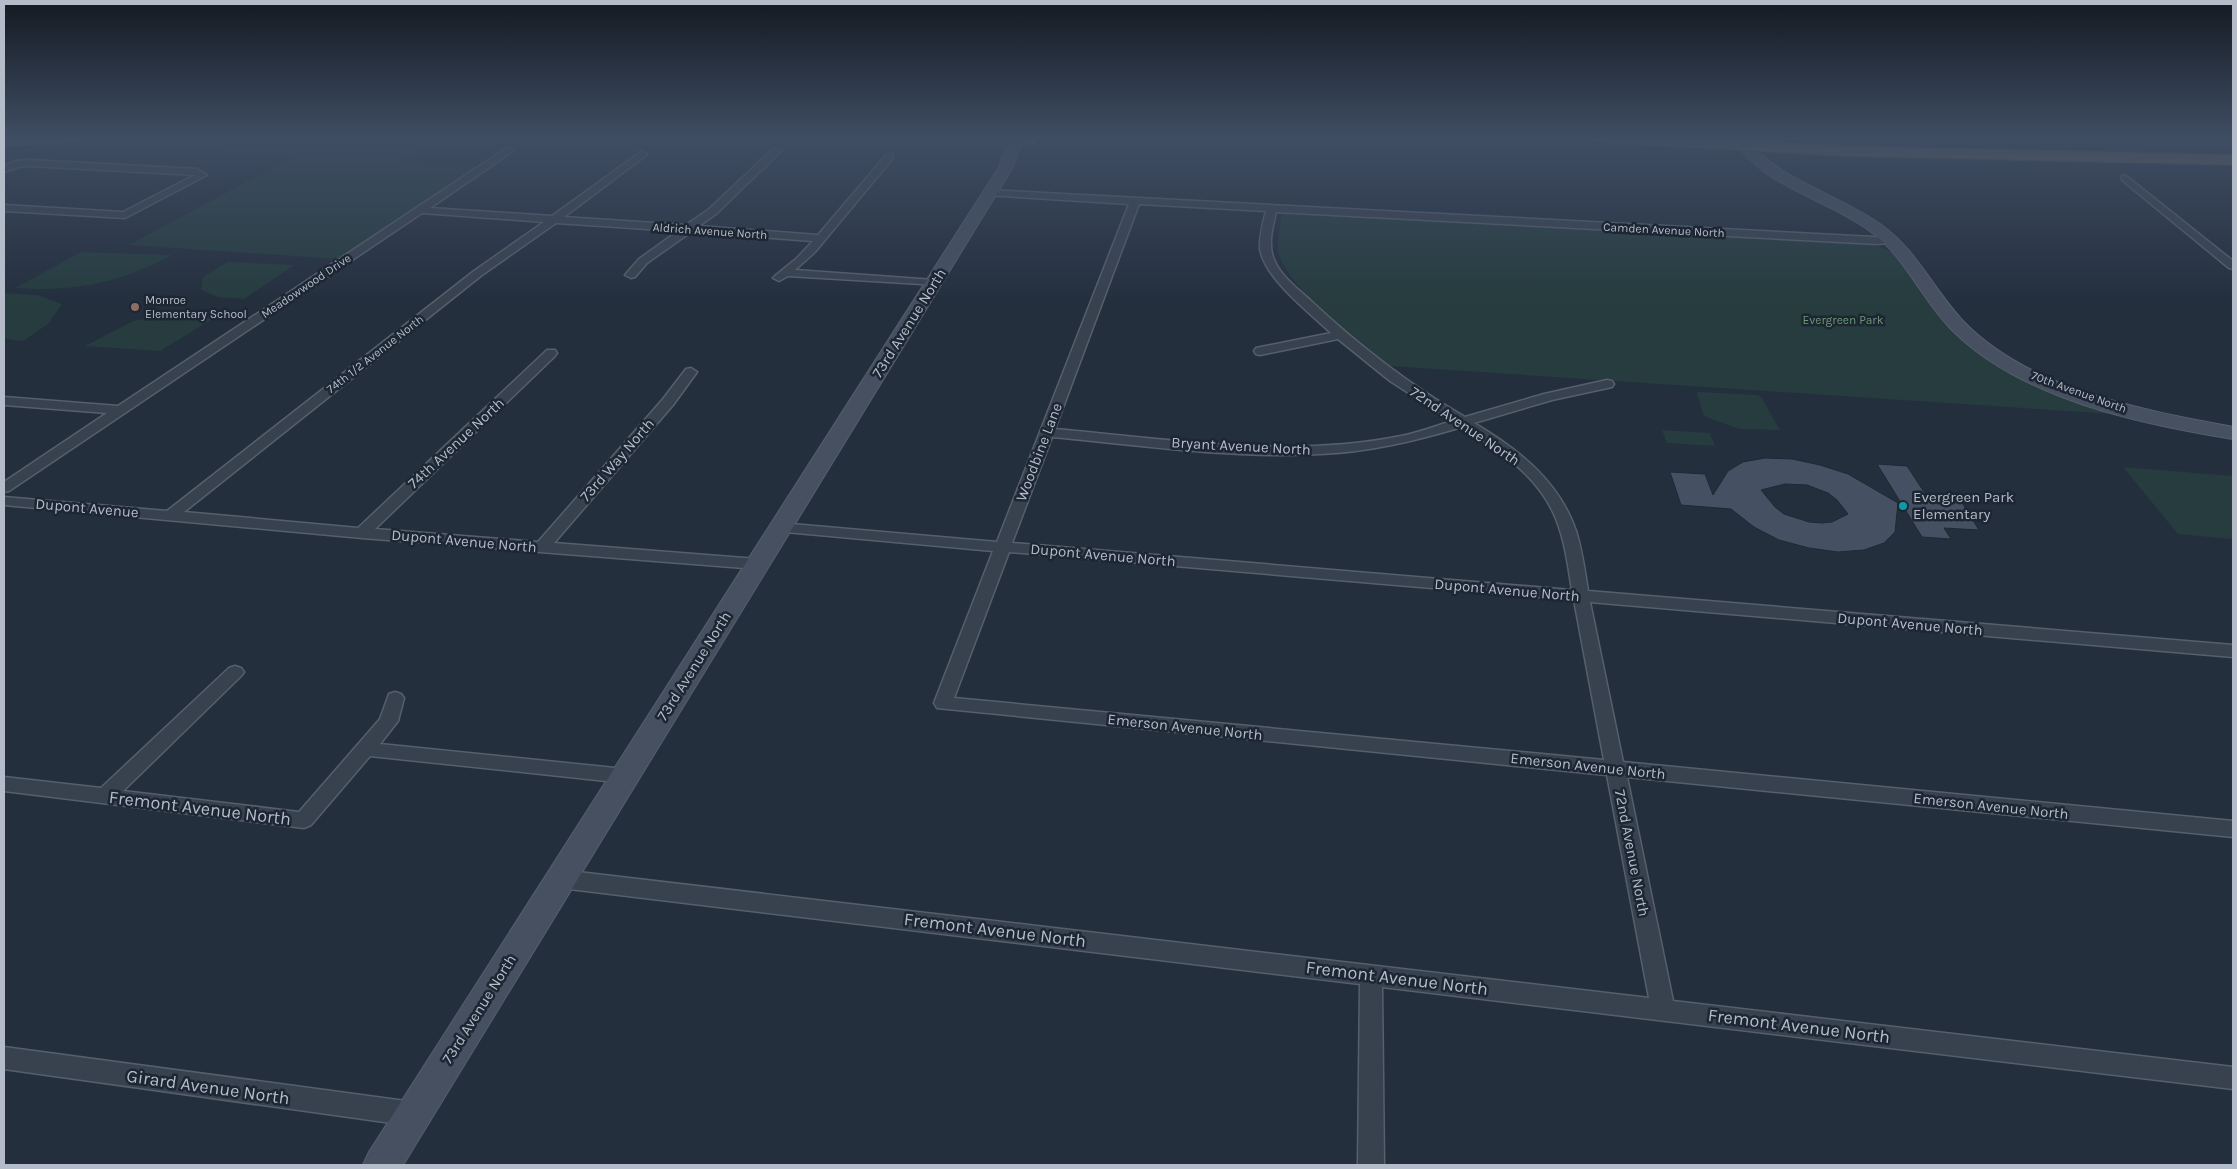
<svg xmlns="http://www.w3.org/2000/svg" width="2237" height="1169" font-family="Karla,sans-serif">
<rect width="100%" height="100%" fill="#242f3e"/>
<g fill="#263c3f">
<path d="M206 137H445L404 161 482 166 338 259 129 245 294 156 180 149Z"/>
<path d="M1282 213 1874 245 1894 253 1930 301 1967 342 2128 415 1389 366C1362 344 1288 288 1279 255 1276 242 1280 226 1282 213Z"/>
<path d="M81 252 172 255C120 283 75 292 15 288Z"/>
<path d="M227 262 294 265 244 299 218 297 201 290 203 277Z"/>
<path d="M4 293 37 295 62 304 48 324 23 341 4 339Z"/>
<path d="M183 312 222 313 160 351 85 346 133 321Z"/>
<path d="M1699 392 1758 395 1761 397 1780 430 1739 429 1704 416 1697 393Z"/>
<path d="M1662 430 1710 433 1715 446 1667 443Z"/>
<path d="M2123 467 2233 476V539L2178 534Z"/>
</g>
<g fill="#455162" stroke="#1f2835" fill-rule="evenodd">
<path d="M1765 458 1792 459 1820 465 1848 474 1898 503 1895 532 1884 543 1864 550 1838 552 1809 548 1779 540 1754 527 1731 509 1681 505 1670 472 1705 474 1713 495 1728 471 1743 462ZM1785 484 1807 485 1828 493 1837 500 1848 514 1832 522 1822 523 1809 522 1784 514 1775 507 1761 490Z"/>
<path d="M1877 464 1907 466 1928 498 1961 501 1979 530 1944 528 1951 539 1922 537Z"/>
</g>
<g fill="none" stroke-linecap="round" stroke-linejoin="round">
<g stroke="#565f6c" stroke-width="3">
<g id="street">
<path d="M777 147 782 150 780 152 716 214 699 226 818 235 887 154H893V158L815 252 795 270 934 280 940 283 938 285 788 276 779 281 773 278 775 276 796 259 813 241 691 232 647 263 635 277 631 278 625 275 639 259 678 231 556 223 482 275 184 512 358 528 547 350H555L557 353 555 356 375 529 538 542 663 399 686 369 691 368 697 372 673 405 554 543 757 559 763 561 765 564 763 567 757 569 362 538 4 505V497L167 511 474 271 544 222 422 213 9 491 4 492V482L107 413 4 405V397L118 406 505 149 508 148 513 151 430 208 552 216 642 151 647 154 645 156 564 217 686 225 708 210 774 148Z"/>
<path d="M30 160 197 169 207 175 125 218 4 211V205L123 212 195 175 30 166 18 167 4 172V166L16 161Z"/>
<path d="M2125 175 2233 261V269L2229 268 2122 180V176Z"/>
<path d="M989 190 1893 238 1894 240 1893 242 1878 244 1276 212C1273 226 1268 242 1273 257 1279 275 1297 288 1310 300 1358 345 1408 384 1465 417L1544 394 1607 380 1612 381 1614 384 1612 387 1552 400 1474 423C1518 449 1559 481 1576 531 1582 550 1585 571 1588 591L2233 645V657L1590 602 1623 762 2233 821V837L1627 777 1673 1001 2233 1067V1089L1382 987 1384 1165H1358L1360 984 561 888 554 885 551 879 554 873 561 870 1649 998 1607 775 937 708 934 703 993 551 775 531 772 528 775 525 780 523 997 542 1129 204 985 195 984 193ZM1139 204 1266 211C1263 223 1259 236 1260 249 1265 279 1310 313 1331 333L1256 348 1254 351 1256 354 1260 355 1338 339 1390 381 1452 421C1435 426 1418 433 1401 436 1287 459 1169 439 1055 429ZM1462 427C1499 450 1539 476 1556 519 1565 541 1568 566 1572 590L1012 543 1052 437C1140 445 1232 459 1320 454 1369 452 1415 441 1462 427ZM1009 552 1574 600 1604 760 954 698Z"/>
<path d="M235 666 241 668 244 672 241 676 123 791 299 812 380 719 389 694 395 692 401 694 404 698 398 721 380 744 625 769 632 771 635 776 632 781 625 783 370 756 311 825 304 828 4 791V777L101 788 229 668Z"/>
<path d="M4 1047 413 1102 422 1106 425 1114 422 1122 413 1126 4 1069Z"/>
</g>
</g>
<g stroke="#565f6c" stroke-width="2">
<g id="secondary">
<path d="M1014 137H1027L1019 150 1013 167 403 1165H363L369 1152 999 167 1005 150Z"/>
<path d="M1732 137H1745C1779 181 1836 193 1880 224 1916 249 1934 290 1963 321 2029 390 2144 410 2233 427V439C2140 424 2021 399 1952 330 1921 299 1906 257 1870 231 1826 198 1761 187 1732 137Z"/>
</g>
</g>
<g stroke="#434c59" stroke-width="2">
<g id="highway">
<path d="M4 137H84L81 140 76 142 4 146Z"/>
<path d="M1025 137H1041L1035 144H1025L1022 141Z"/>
<path d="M1589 137H1675L1846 146 2233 155V165L1846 156 1597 142 1592 140Z"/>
</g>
</g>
<use href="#street" fill="#38414e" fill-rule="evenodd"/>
<use href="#secondary" fill="#465061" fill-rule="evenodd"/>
<use href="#highway" fill="#746855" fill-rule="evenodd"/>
</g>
<linearGradient id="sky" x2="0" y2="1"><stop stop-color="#141a22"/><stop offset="0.46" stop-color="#3f4d63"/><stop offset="1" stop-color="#3f4d63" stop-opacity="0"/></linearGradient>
<rect width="2237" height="300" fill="url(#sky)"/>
<circle fill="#8d6e63" stroke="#1d2633" stroke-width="2" cx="135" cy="307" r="5"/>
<circle fill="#0f9aa8" stroke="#1d2633" stroke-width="2" cx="1903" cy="506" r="5"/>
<g text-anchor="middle" stroke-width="5" stroke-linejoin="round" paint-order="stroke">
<g font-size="12" fill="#b4bcc9" stroke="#1d2633">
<text transform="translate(1664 230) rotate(3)" y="4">Camden Avenue North</text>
<text transform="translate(710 231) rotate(4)" y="4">Aldrich Avenue North</text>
<text transform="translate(306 286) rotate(-34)" y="4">Meadowwood Drive</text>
<text transform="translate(375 354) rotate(-38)" y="4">74th 1/2 Avenue North</text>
<text transform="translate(2079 392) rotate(20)" y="4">70th Avenue North</text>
</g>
<g font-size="12" fill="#b4bcc9" stroke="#1d2633" text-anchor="start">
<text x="145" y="304">Monroe<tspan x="145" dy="14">Elementary School</tspan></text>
</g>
<g font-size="12" fill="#6b9a76" stroke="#1d2633">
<text x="1843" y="324">Evergreen Park</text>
</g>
<g font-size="15" fill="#b4bcc9" stroke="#1d2633">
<text transform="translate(909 323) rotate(-58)" y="5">73rd Avenue North</text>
<text transform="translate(1465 426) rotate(34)" y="5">72nd Avenue North</text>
<text transform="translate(456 443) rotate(-43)" y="5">74th Avenue North</text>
<text transform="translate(1241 446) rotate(3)" y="5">Bryant Avenue North</text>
<text transform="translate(1039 452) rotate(-69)" y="5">Woodbine Lane</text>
<text transform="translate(617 460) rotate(-49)" y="5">73rd Way North</text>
<text transform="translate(87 508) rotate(5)" y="5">Dupont Avenue</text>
<text transform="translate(464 541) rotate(5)" y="5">Dupont Avenue North</text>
<text transform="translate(1103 555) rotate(5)" y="5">Dupont Avenue North</text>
<text transform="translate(1507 590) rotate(5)" y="5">Dupont Avenue North</text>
<text transform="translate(1910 624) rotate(5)" y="5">Dupont Avenue North</text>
<text transform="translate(694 666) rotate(-58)" y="5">73rd Avenue North</text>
<text transform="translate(1185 727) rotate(6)" y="5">Emerson Avenue North</text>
<text transform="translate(1588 766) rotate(6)" y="5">Emerson Avenue North</text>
<text transform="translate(1991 806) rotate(6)" y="5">Emerson Avenue North</text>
<text transform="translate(1632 853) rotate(79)" y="5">72nd Avenue North</text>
<text transform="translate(479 1009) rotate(-58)" y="5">73rd Avenue North</text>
</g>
<g font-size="15" fill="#b4bcc9" stroke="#1d2633" text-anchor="start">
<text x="1913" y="502">Evergreen Park<tspan x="1913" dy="17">Elementary</tspan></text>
</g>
<g font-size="18" fill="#b4bcc9" stroke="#1d2633">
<text transform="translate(200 808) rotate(7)" y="6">Fremont Avenue North</text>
<text transform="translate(995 930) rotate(7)" y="6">Fremont Avenue North</text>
<text transform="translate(1397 978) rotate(7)" y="6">Fremont Avenue North</text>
<text transform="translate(1799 1026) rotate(7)" y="6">Fremont Avenue North</text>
<text transform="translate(208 1087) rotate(8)" y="6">Girard Avenue North</text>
</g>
</g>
<rect width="2237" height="1169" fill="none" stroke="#b4bcc9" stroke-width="10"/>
</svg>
